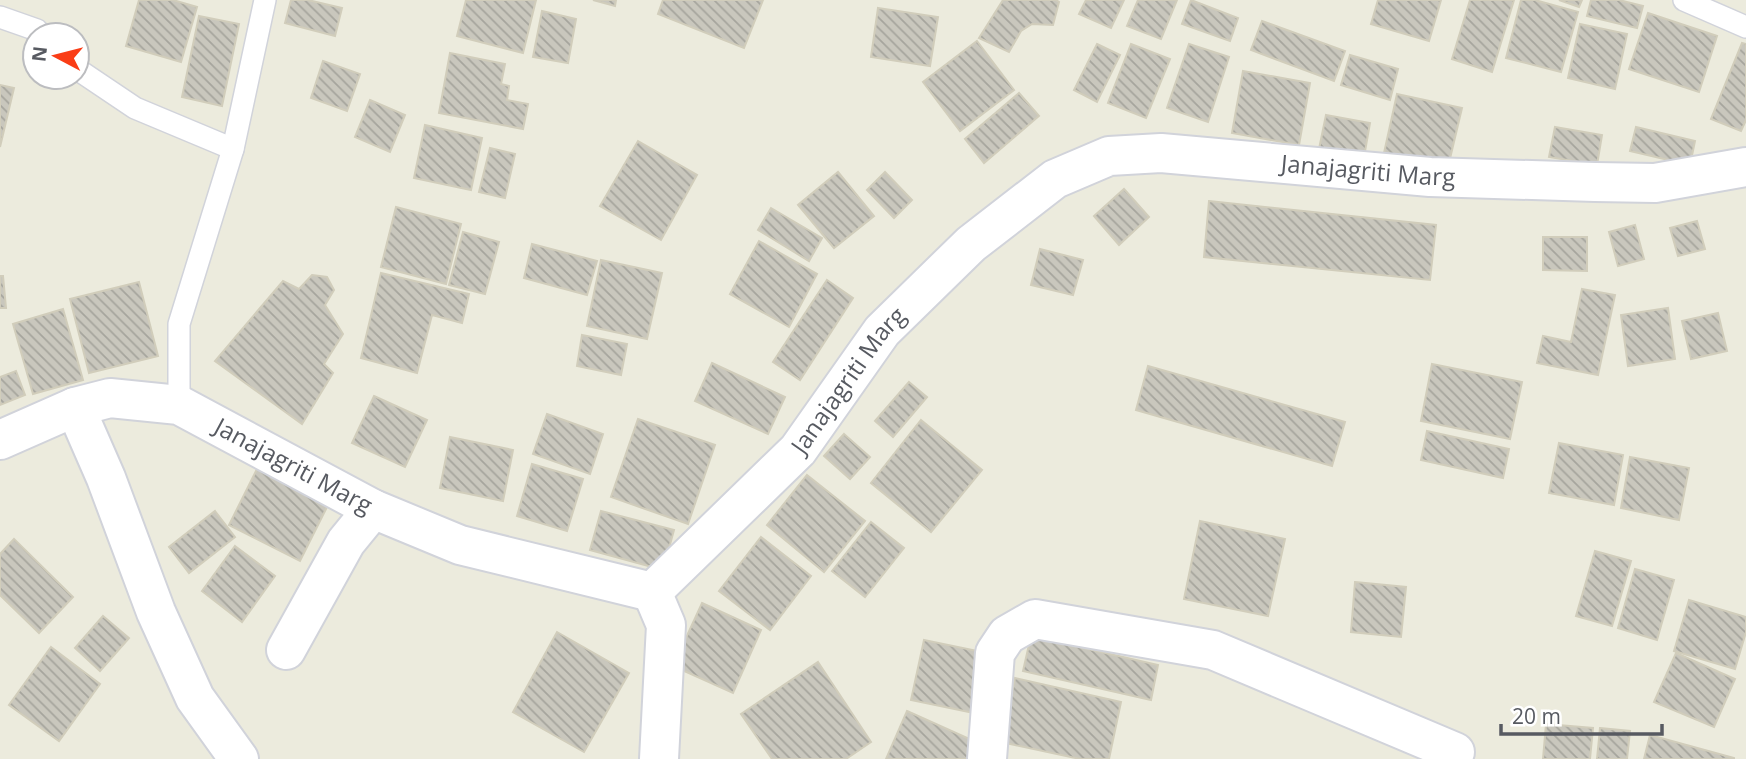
<svg xmlns="http://www.w3.org/2000/svg" width="1746" height="759" font-family="'Open Sans',sans-serif">
<defs>
<pattern id="building-back-hatch" width="6" height="6" patternUnits="userSpaceOnUse" patternTransform="scale(1.75)"><rect width="6" height="6" fill="#c9c7bd"/><path d="M-1 5l2 2M0 0l6 6M5-1l2 2" fill="none" stroke="#a6a59d"/></pattern>
</defs>
<rect width="100%" height="100%" fill="#ecebdd"/>
<g fill="url(#building-back-hatch)" stroke="#d1cdbb" stroke-width="2">
<path d="M139 0H173L197 7 181 62 126 46Z"/>
<path d="M291 0H308L342 8 335 36 285 23Z"/>
<path d="M466 0H536L523 53 457 36Z"/>
<path d="M593 0H616L615 6Z"/>
<path d="M663 0H763L744 48 658 14Z"/>
<path d="M1003 0H1056L1059 2 1053 25 1032 24 1021 31 1009 52 979 38Z"/>
<path d="M1086 0H1124L1111 28 1079 14Z"/>
<path d="M1138 0H1177L1161 39 1127 26Z"/>
<path d="M1191 0 1238 18 1230 41 1182 24Z"/>
<path d="M1378 0H1441L1429 41 1371 24Z"/>
<path d="M1470 0H1514L1492 72 1452 59Z"/>
<path d="M1521 0H1535L1578 12 1561 72 1506 58Z"/>
<path d="M1559 0H1582L1579 7Z"/>
<path d="M1591 0H1619L1643 6 1637 28 1587 16Z"/>
<path d="M878 8 938 17 930 66 871 57Z"/>
<path d="M542 11 576 19 568 63 533 57Z"/>
<path d="M1648 13 1717 36 1699 92 1629 69Z"/>
<path d="M199 16 239 24 222 106 182 97Z"/>
<path d="M1262 21 1345 51 1334 81 1251 50Z"/>
<path d="M1580 24 1627 34 1615 89 1568 78Z"/>
<path d="M977 41 1014 90 960 131 923 82Z"/>
<path d="M1742 43 1746 44V120L1741 131 1711 119Z"/>
<path d="M1097 44 1120 55 1097 102 1074 90Z"/>
<path d="M1131 44 1170 59 1146 118 1108 103Z"/>
<path d="M1189 44 1229 57 1208 122 1167 108Z"/>
<path d="M450 53 505 64 501 84 509 86 507 100 528 104 523 129 439 113Z"/>
<path d="M1350 55 1398 69 1390 100 1341 85Z"/>
<path d="M323 61 360 74 347 111 311 98Z"/>
<path d="M1243 71 1310 83 1299 145 1232 133Z"/>
<path d="M0 85 14 88 0 147Z"/>
<path d="M1019 93 1039 116 984 163 965 139Z"/>
<path d="M1397 94 1462 108 1448 167 1384 153Z"/>
<path d="M370 100 405 115 390 152 355 137Z"/>
<path d="M1326 115 1370 123 1364 157 1319 149Z"/>
<path d="M425 125 482 138 471 190 414 178Z"/>
<path d="M1555 127 1602 135 1597 165 1549 157Z"/>
<path d="M1636 127 1695 141 1690 165 1630 151Z"/>
<path d="M638 141 697 175 661 240 600 206Z"/>
<path d="M490 148 515 154 505 198 479 192Z"/>
<path d="M838 172 874 216 834 248 798 205Z"/>
<path d="M885 172 912 200 894 218 867 190Z"/>
<path d="M1124 189 1149 217 1119 245 1094 216Z"/>
<path d="M1209 201 1436 225 1430 280 1204 257Z"/>
<path d="M396 207 461 224 446 284 381 267Z"/>
<path d="M771 208 822 238 809 261 758 230Z"/>
<path d="M1697 221 1705 249 1678 256 1670 228Z"/>
<path d="M1635 225 1644 259 1618 266 1609 232Z"/>
<path d="M463 232 499 242 485 294 449 285Z"/>
<path d="M1543 237H1587V271L1543 270Z"/>
<path d="M759 241 817 274 789 327 730 294Z"/>
<path d="M532 244 597 261 587 295 524 278Z"/>
<path d="M1040 249 1083 260 1073 295 1031 285Z"/>
<path d="M601 260 662 273 647 339 587 326Z"/>
<path d="M381 273 469 294 462 323 432 315 417 373 361 358Z"/>
<path d="M312 275 327 277 334 290 325 305 343 334 324 364 333 373 302 424 215 361 283 281 299 289Z"/>
<path d="M0 276H3L6 308H0Z"/>
<path d="M827 280 853 298 800 380 773 362Z"/>
<path d="M139 282 158 356 89 373 70 299Z"/>
<path d="M1582 289 1615 295 1598 375 1537 363 1543 336 1571 342Z"/>
<path d="M1668 308 1675 359 1628 366 1621 315Z"/>
<path d="M63 309 83 380 33 394 13 324Z"/>
<path d="M1718 313 1727 351 1691 359 1682 321Z"/>
<path d="M582 335 627 344 621 375 577 366Z"/>
<path d="M712 363 785 397 768 434 695 401Z"/>
<path d="M1432 364 1522 382 1510 439 1421 421Z"/>
<path d="M1148 366 1345 422 1332 466 1136 410Z"/>
<path d="M16 371 25 395 0 405V377Z"/>
<path d="M909 382 927 397 893 437 875 421Z"/>
<path d="M374 396 427 420 405 467 352 443Z"/>
<path d="M547 414 603 434 590 474 533 454Z"/>
<path d="M638 419 715 445 688 524 611 497Z"/>
<path d="M921 420 982 470 931 532 871 483Z"/>
<path d="M1427 431 1509 449 1503 478 1421 460Z"/>
<path d="M844 434 870 457 850 479 824 456Z"/>
<path d="M450 437 513 450 503 501 440 488Z"/>
<path d="M1559 443 1623 455 1614 505 1549 493Z"/>
<path d="M1630 457 1689 468 1679 520 1621 508Z"/>
<path d="M261 461 332 497 300 561 229 525Z"/>
<path d="M532 464 583 479 567 531 517 516Z"/>
<path d="M807 475 865 521 824 572 767 525Z"/>
<path d="M215 511 235 537 189 573 169 547Z"/>
<path d="M601 511 674 530 663 570 590 550Z"/>
<path d="M1200 521 1285 539 1268 616 1184 599Z"/>
<path d="M871 522 904 548 865 597 832 571Z"/>
<path d="M761 537 811 576 770 630 719 591Z"/>
<path d="M14 539 73 597 39 633 0 595V554Z"/>
<path d="M235 546 275 576 242 622 202 591Z"/>
<path d="M1595 551 1631 561 1612 626 1576 616Z"/>
<path d="M1635 569 1674 580 1657 640 1618 628Z"/>
<path d="M1355 582 1406 587 1401 637 1351 632Z"/>
<path d="M1689 600 1746 617V632L1735 669 1674 651Z"/>
<path d="M702 603 761 630 733 693 673 666Z"/>
<path d="M103 616 129 638 100 671 75 648Z"/>
<path d="M557 632 629 673 584 752 513 712Z"/>
<path d="M1031 636 1158 665 1151 700 1023 671Z"/>
<path d="M924 640 987 653 974 713 911 700Z"/>
<path d="M51 647 100 684 59 741 9 705Z"/>
<path d="M1676 653 1735 679 1714 727 1654 702Z"/>
<path d="M818 662 871 742 846 759H772L741 714Z"/>
<path d="M1015 678 1121 702 1109 759H1080L1001 742Z"/>
<path d="M907 711 974 741 967 759H886Z"/>
<path d="M1546 724 1593 728 1590 759H1543Z"/>
<path d="M1600 728 1630 731 1627 759H1597Z"/>
<path d="M1650 735 1734 758V759H1644Z"/>
</g>
<g fill="none" stroke-linecap="round" stroke-linejoin="round">
<g stroke="#d1d3da" stroke-width="24">
<g id="service">
<path d="M1684 0 1746 27"/>
<path d="M0 17 37 30 41 35"/>
<path d="M77 69 135 108 233 149"/>
<path d="M179 405V324L233 149 265 0"/>
</g>
</g>
<g stroke="#d1d3da" stroke-width="42">
<g id="minor">
<path d="M75 407 106 478 156 612 195 698 239 759"/>
<path d="M652 592 666 625 659 759"/>
<path d="M286 650 346 542 373 509"/>
<path d="M987 759 995 653 1007 635 1035 619 1213 650 1455 752"/>
</g>
</g>
<g stroke="#d1d3da" stroke-width="42">
<g id="tertiary">
<path id="s1" d="M0 440 75 407 110 398 179 405 373 509 460 545 652 592 798 450 882 331 971 244 1055 179 1109 156 1161 153 1430 177 1595 182 1655 183 1746 167"/>
</g>
</g>
<use href="#service" stroke="#fff" stroke-width="21"/>
<use href="#minor" stroke="#fff" stroke-width="38"/>
<use href="#tertiary" stroke="#fff" stroke-width="38"/>
</g>
<g text-anchor="middle" stroke-width="5" stroke-linejoin="round" paint-order="stroke">
<g font-size="24" fill="#575a61" stroke="#fff">
<text dy="8" stroke="none"><textPath href="#s1" startOffset="1598">Janajagriti Marg</textPath></text>
<text dy="8" stroke="none"><textPath href="#s1" startOffset="989">Janajagriti Marg</textPath></text>
<text dy="8" stroke="none"><textPath href="#s1" startOffset="317">Janajagriti Marg</textPath></text>
</g>
</g>
<g transform="translate(56 56) rotate(277)"><circle r="33" fill="#ffffff" stroke="#bcbdc0" stroke-width="2"/>
<path d="M0-5L12 26L0 18L-12 26Z" fill="#fa3d16"/>
<text y="-10" font-size="19" font-weight="bold" text-anchor="middle" fill="#575a61">N</text>
</g>
<path d="M1501 724v10h161v-10" fill="none" stroke="#575a61" stroke-width="3.5"/>
<text x="1512" y="724" font-size="21" fill="#575a61" stroke="#ffffff" stroke-width="5" paint-order="stroke">20 m</text>
</svg>
